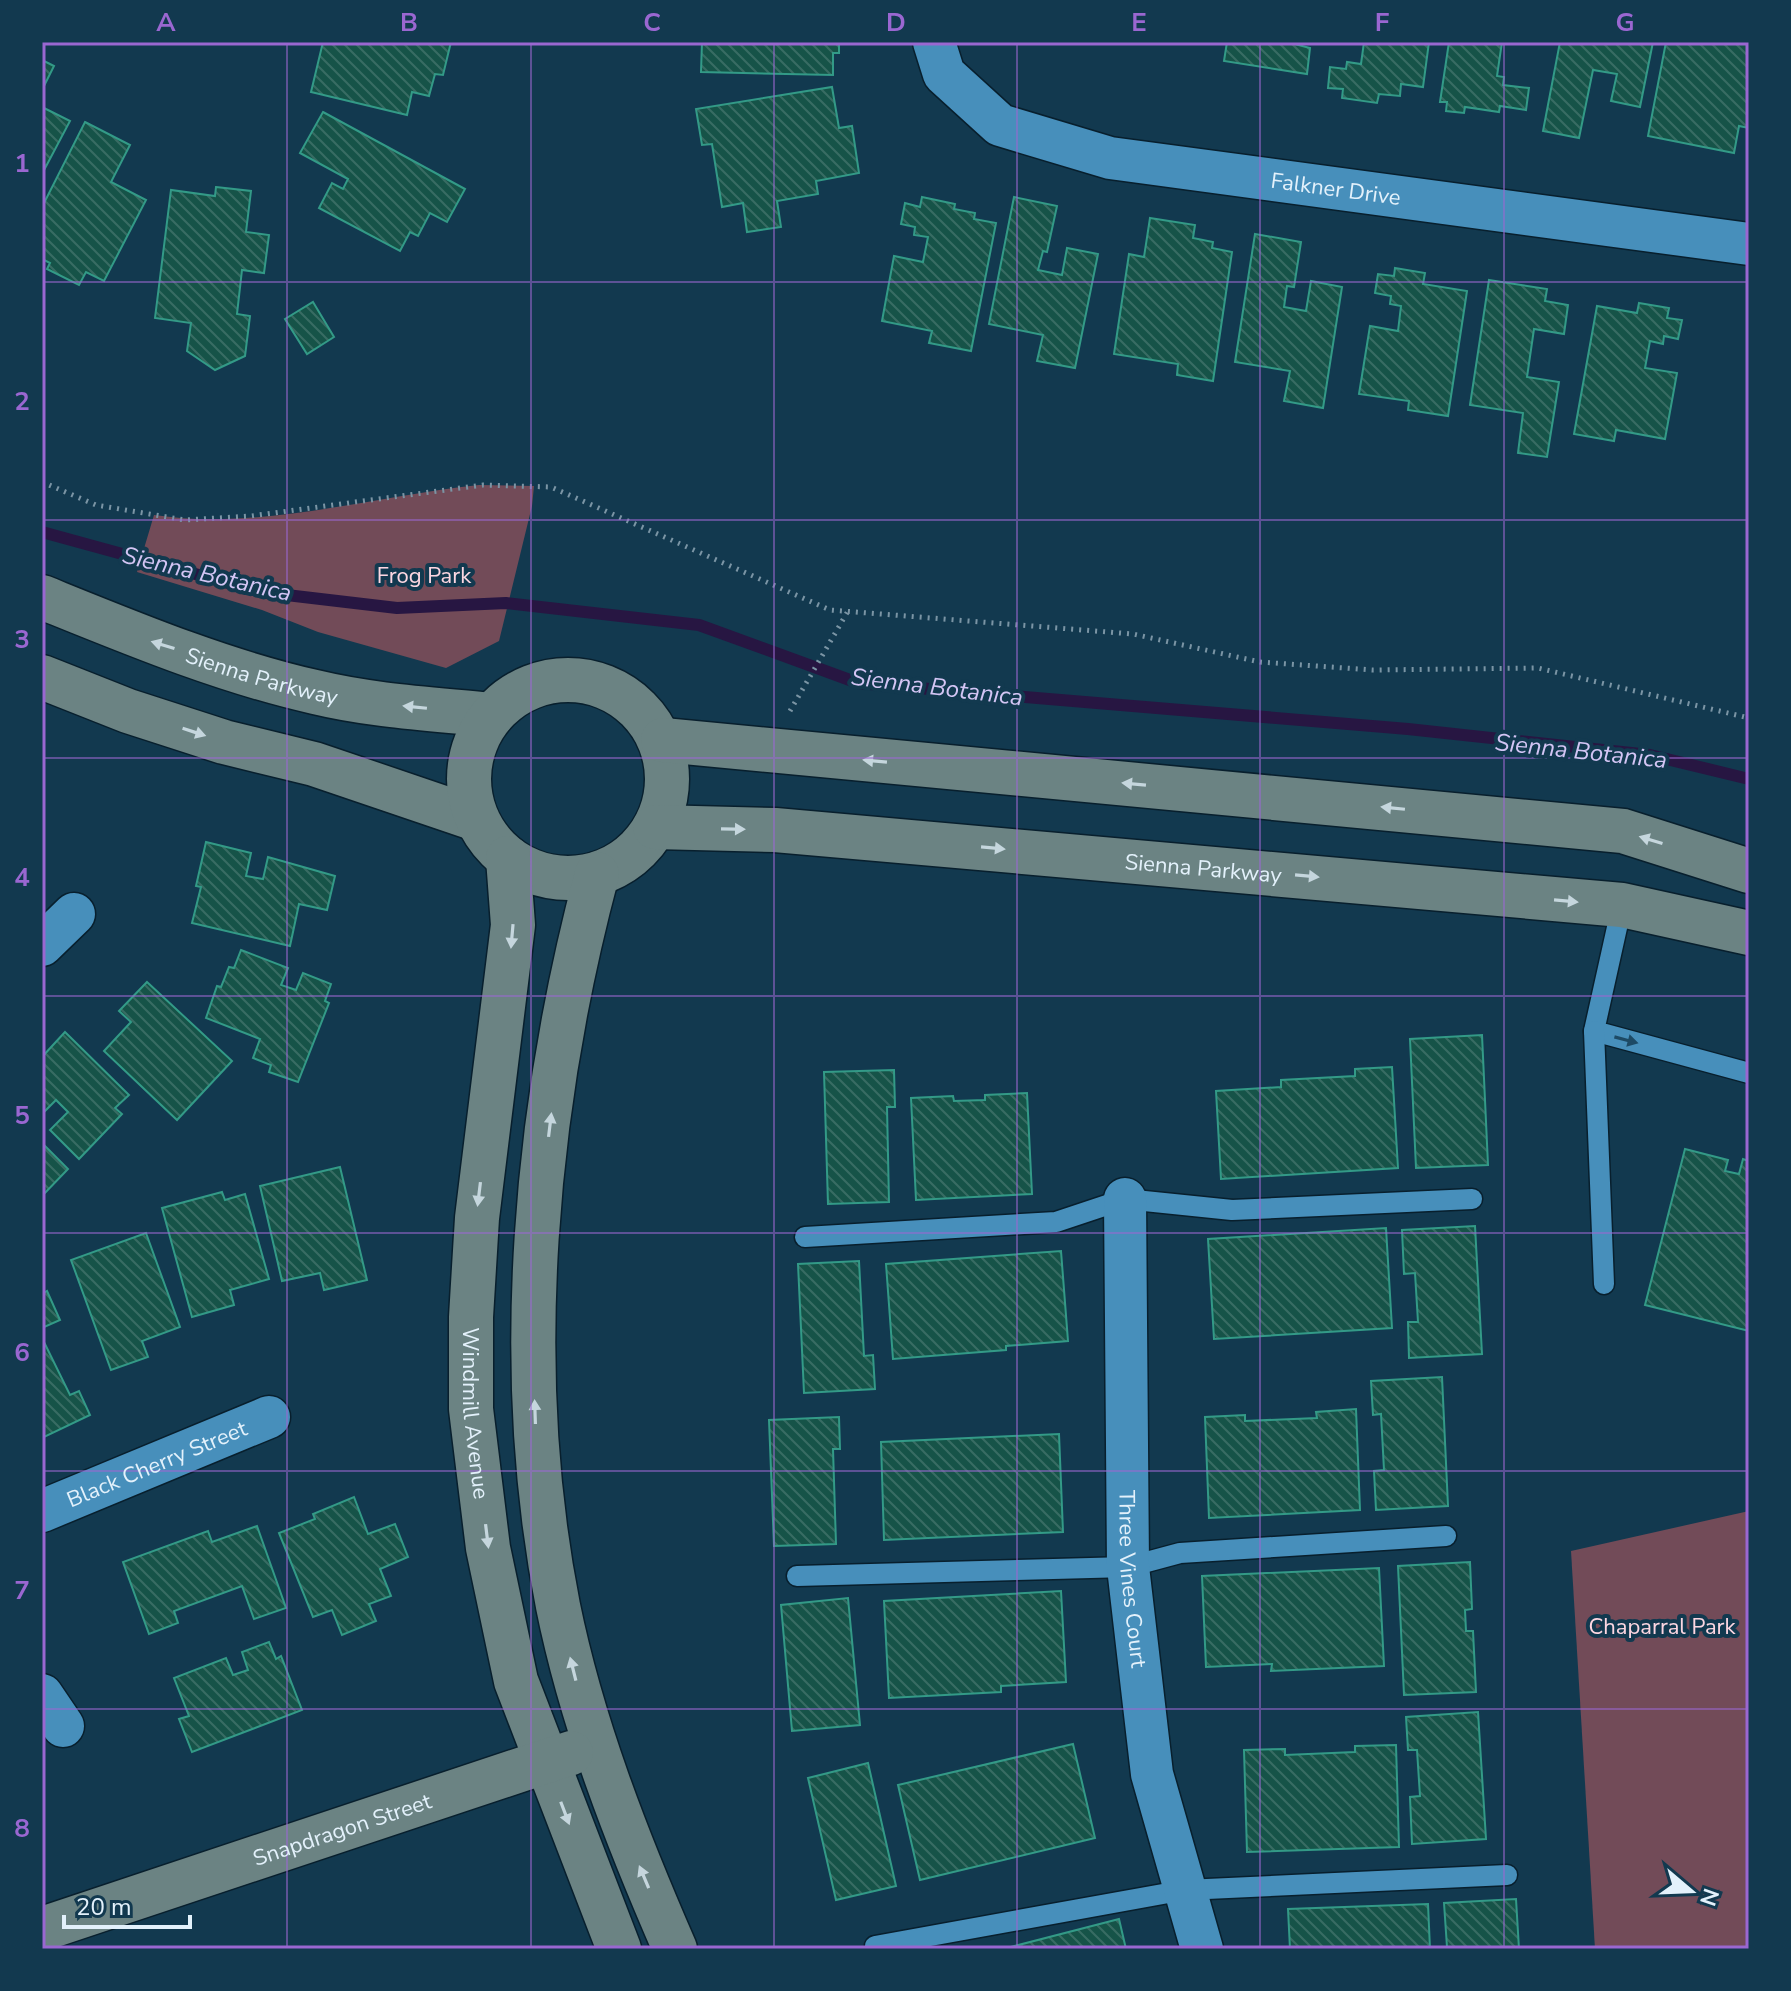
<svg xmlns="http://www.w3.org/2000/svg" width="1791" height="1991" font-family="'Nunito Sans',sans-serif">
<defs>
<pattern id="building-back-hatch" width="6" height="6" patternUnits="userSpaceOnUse" patternTransform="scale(2)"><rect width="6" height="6" fill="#165348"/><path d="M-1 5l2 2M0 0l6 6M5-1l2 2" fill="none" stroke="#386c63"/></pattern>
</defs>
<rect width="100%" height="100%" fill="#12394f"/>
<g fill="#724b58">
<path d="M479 485 534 486 532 506 499 641 446 668 318 632 262 610 137 572 154 515C261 531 373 496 479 485Z"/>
<path d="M1749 1511V1949H1595L1571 1551Z"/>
</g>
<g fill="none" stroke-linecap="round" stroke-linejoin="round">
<path stroke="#271642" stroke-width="12" d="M42 532 261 592 397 608 506 603 699 625 858 683 1408 729 1650 755 1749 779"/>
</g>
<g fill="url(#building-back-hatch)" stroke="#339a87" stroke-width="2">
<path d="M323 42H451L443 75 435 74 429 96 412 92 407 115 311 92Z"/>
<path d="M702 42H839V53H833V75L701 72Z"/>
<path d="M1227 42H1287L1310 48 1307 74 1224 61Z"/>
<path d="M1364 42H1429L1423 87 1401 84 1400 96 1379 94 1377 103 1342 98 1343 89 1328 88 1330 67 1346 69 1347 62 1361 64Z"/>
<path d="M1449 42H1502L1497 76 1504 77 1503 85 1529 88 1526 110 1500 106 1499 112 1465 107 1464 113 1446 111 1447 102H1440Z"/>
<path d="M1560 42H1653L1640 107 1611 101 1617 74 1593 70 1579 138 1543 131Z"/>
<path d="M1666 42H1749V128L1739 126 1734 153 1648 136Z"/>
<path d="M42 60 54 66 42 90Z"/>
<path d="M832 87 839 128 852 126 859 173 816 181 818 194 777 201 781 227 747 232 743 203 722 207 712 144 702 145 696 109Z"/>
<path d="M42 107 70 121 42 174Z"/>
<path d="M323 112 465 189 447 222 430 213 418 236 410 232 400 251 319 208 332 183 343 189 348 179 300 153Z"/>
<path d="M85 122 130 145 111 182 146 200 104 281 86 272 79 285 47 269 50 263 42 259V207Z"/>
<path d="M216 187 251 191 246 232 269 235 264 273 242 270 237 314 250 316 245 356 215 370 187 351 191 323 155 318 171 190 215 196Z"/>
<path d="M922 197 955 204 954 209 975 213 974 219 996 223 971 351 929 343 932 331 882 321 894 256 923 262 928 237 914 235 915 227 901 224 905 203 920 207Z"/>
<path d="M1014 197 1057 206 1047 252 1043 251 1038 270 1062 275 1067 248 1098 254 1075 368 1037 361 1043 335 989 324Z"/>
<path d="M1150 218 1195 225 1193 238 1213 242 1212 248 1232 252 1213 381 1177 375 1178 364 1114 354 1129 254 1144 257Z"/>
<path d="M1255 234 1301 242 1294 287 1287 286 1284 307 1306 311 1311 281 1342 287 1323 408 1284 401 1290 371 1235 362Z"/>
<path d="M1395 268 1425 273 1423 284 1467 291 1448 416 1408 410 1409 401 1359 394 1370 326 1398 331 1401 306 1390 304 1391 296 1375 293 1378 274 1394 276Z"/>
<path d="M1489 280 1547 289 1545 301 1568 305 1564 334 1534 329 1527 377 1559 382 1547 457 1518 453 1523 413 1470 405Z"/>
<path d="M313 302 334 337 307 354 285 319Z"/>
<path d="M1639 303 1669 308 1667 318 1682 320 1678 339 1664 336 1663 344 1650 341 1645 368 1677 373 1665 439 1616 430 1614 441 1574 434 1597 306 1637 313Z"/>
<path d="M206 842 251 853 246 876 263 879 268 857 335 876 327 910 299 904 290 946 192 923 201 887 196 886Z"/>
<path d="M241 950 288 968 281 985 296 990 303 973 331 984 325 1001 329 1003 298 1082 269 1072 271 1065 253 1058 260 1039 206 1018 217 986 221 987 229 967 234 968Z"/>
<path d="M147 982 232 1061 177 1120 104 1051 131 1022 119 1011Z"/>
<path d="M65 1032 129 1095 115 1108 122 1114 79 1159 50 1130 68 1112 56 1100 42 1114V1057Z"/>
<path d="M1482 1035 1488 1165 1416 1168 1410 1039Z"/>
<path d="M1392 1067 1398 1168 1221 1179 1216 1091 1281 1087V1080L1355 1076V1069Z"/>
<path d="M894 1070 895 1107H887L889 1202 828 1204 824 1072Z"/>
<path d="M1027 1093 1032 1194 916 1200 911 1098 953 1096 954 1101 985 1100V1095Z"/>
<path d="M42 1143 68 1169 42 1196Z"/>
<path d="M1685 1149 1728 1160 1725 1171 1739 1174 1743 1159 1749 1161V1331L1645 1305Z"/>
<path d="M340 1167 367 1280 324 1290 320 1273 282 1281 260 1186Z"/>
<path d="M222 1192 225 1200 245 1194 269 1279 230 1290 234 1305 192 1317 162 1208Z"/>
<path d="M1475 1226 1482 1354 1409 1358 1408 1322H1418L1415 1273 1404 1274 1402 1230Z"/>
<path d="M1386 1228 1392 1328 1214 1339 1208 1239Z"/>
<path d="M146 1233 180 1327 142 1341 148 1357 111 1370 71 1260Z"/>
<path d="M1061 1251 1068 1341 1006 1346V1350L893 1359 886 1264Z"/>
<path d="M859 1261 864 1356 873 1355 875 1389 804 1393 798 1264Z"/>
<path d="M47 1291 60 1320 42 1328V1294Z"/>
<path d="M42 1338 70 1395 79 1391 90 1415 42 1438Z"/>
<path d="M1442 1377 1448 1506 1376 1510 1374 1471 1384 1470 1381 1414 1373 1415 1371 1381Z"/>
<path d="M1356 1409 1360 1510 1209 1518 1205 1417 1245 1415V1421L1317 1418 1316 1412Z"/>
<path d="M839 1417 840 1449H833L836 1544 774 1546 769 1420Z"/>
<path d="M1059 1434 1063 1532 884 1540 881 1442Z"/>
<path d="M354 1497 368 1534 395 1524 408 1557 380 1569 391 1596 369 1604 376 1621 342 1635 332 1610 313 1617 279 1533 315 1519 313 1514Z"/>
<path d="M257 1526 286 1608 254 1619 242 1586 174 1611 178 1623 149 1634 123 1562 208 1531 212 1542Z"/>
<path d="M1470 1562 1472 1609 1465 1610 1466 1631H1473L1476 1692 1404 1695 1398 1566Z"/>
<path d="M1379 1568 1384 1666 1271 1671 1272 1664 1206 1667 1202 1576Z"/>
<path d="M1061 1591 1066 1682 1001 1686V1692L889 1698 884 1601Z"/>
<path d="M848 1598 860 1725 792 1731 781 1605Z"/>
<path d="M269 1642 276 1659 281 1656 302 1710 192 1752 179 1719 189 1716 174 1678 226 1658 233 1675 248 1670 242 1652Z"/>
<path d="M1478 1712 1486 1839 1412 1844 1410 1797 1420 1796 1417 1750H1408L1406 1717Z"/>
<path d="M1073 1744 1095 1838 920 1880 898 1785Z"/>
<path d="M1396 1745 1399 1847 1247 1852 1244 1750 1285 1749V1755L1355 1752V1746Z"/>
<path d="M868 1763 896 1886 836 1900 808 1778Z"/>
<path d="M1516 1899 1519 1949 1447 1947 1444 1903Z"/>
<path d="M1428 1904 1430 1949H1290L1288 1909Z"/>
<path d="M1119 1919 1126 1949H1003Z"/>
</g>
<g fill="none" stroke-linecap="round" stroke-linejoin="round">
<g stroke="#081f2d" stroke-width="23">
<g id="lane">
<path d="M1622 905 1594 1031 1749 1073"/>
<path d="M1594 1031 1604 1284"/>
<path d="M805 1237 1056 1222 1125 1199 1232 1210 1472 1199"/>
<path d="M797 1576 1128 1567 1180 1553 1446 1536"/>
<path d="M875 1946 1185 1890 1507 1875"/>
</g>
</g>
<g stroke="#081f2d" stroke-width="45">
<g id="street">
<path id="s1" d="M934 42 944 74 1000 125 1110 158 1749 244"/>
<path d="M42 945 74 914"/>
<path id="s2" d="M1125 1199 1128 1567 1152 1774 1202 1949"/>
<path id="s3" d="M42 1511 269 1417"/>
<path d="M42 1695 63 1726"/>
</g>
</g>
<g stroke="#081f2d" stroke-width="47">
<g id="secondary">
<path id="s4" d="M42 597C131 633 222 671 315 692 373 706 433 709 492 715"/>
<path d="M42 677 128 711 224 742 314 764 476 819"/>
<circle cx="568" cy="779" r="99"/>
<path d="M663 740 1623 831 1749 871"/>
<path id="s5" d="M655 827 775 830 1622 905 1749 933"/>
<path id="s6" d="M508 858 513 925 477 1218 471 1317V1409L488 1548 516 1681 619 1949"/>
<path d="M597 874C535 1106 511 1369 558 1606 582 1724 627 1839 675 1949"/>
<path id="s7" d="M42 1929 571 1753"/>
</g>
</g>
<g stroke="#7b95a5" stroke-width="5" stroke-dasharray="2 6" stroke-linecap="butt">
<path d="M42 482 96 505 185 520 251 516 483 485 551 487 830 610 1133 634 1260 662 1373 670 1538 668 1749 718"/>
<path d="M790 711 848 611"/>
</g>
<use href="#lane" stroke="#478fbb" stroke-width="20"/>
<use href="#street" stroke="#478fbb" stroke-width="42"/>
<use href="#secondary" stroke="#6b8383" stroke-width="44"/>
</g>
<defs><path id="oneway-solid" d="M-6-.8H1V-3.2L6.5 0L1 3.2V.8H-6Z" transform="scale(2)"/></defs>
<g fill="#c5d6dd">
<use href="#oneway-solid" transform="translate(163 645) rotate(-163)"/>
<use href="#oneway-solid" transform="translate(415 707) rotate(-174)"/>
<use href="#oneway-solid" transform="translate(194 732) rotate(18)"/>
<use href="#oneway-solid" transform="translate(875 761) rotate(-175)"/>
<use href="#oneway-solid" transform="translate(1134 784) rotate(-175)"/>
<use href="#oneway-solid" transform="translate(1393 808) rotate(-174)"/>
<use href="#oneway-solid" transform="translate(733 829) rotate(1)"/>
<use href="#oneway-solid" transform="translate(1651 840) rotate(-163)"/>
<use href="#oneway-solid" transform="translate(993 848) rotate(5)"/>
<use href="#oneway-solid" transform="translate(1307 876) rotate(5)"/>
<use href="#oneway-solid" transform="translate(1566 901) rotate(5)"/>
<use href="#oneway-solid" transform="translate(512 936) rotate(95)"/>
<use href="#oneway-solid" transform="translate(550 1125) rotate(-83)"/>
<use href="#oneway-solid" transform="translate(479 1194) rotate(97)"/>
<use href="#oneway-solid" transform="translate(535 1412) rotate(-92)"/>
<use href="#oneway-solid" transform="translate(487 1536) rotate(83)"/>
<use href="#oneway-solid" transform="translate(573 1669) rotate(-104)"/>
<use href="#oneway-solid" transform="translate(565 1813) rotate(69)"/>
<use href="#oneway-solid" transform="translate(644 1877) rotate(-113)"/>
</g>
<use fill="#1d4a65" href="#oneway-solid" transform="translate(1626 1040) rotate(15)"/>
<path fill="none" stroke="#9a67d1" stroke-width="2" stroke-opacity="0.55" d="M287 42V1949M531 42V1949M774 42V1949M1017 42V1949M1260 42V1949M1504 42V1949M42 282H1749M42 520H1749M42 758H1749M42 996H1749M42 1233H1749M42 1471H1749M42 1709H1749"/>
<g text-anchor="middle" stroke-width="8" stroke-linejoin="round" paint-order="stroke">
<g font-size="22" fill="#e3f1fb" stroke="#12394f">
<text dy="8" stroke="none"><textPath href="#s1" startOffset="452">Falkner Drive</textPath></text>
<text dy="8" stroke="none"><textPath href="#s4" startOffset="234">Sienna Parkway</textPath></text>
<text dy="8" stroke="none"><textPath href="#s5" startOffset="550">Sienna Parkway</textPath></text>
<text dy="8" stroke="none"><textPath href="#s6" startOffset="558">Windmill Avenue</textPath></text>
<text dy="8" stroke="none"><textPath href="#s3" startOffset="124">Black Cherry Street</textPath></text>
<text dy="8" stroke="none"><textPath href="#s2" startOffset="380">Three Vines Court</textPath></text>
<text dy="8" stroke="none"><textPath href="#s7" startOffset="316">Snapdragon Street</textPath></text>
</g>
<g font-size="22" fill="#fdd7e2" stroke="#12394f">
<text x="424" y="583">Frog Park</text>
<text x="1662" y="1634">Chaparral Park</text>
</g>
<g font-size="24" font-style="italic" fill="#d3c5f4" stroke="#12394f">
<text transform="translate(207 574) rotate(13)" y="8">Sienna Botanica</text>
<text transform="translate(937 687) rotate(7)" y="8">Sienna Botanica</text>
<text transform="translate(1581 751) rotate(6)" y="8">Sienna Botanica</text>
</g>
</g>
<rect width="1791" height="1991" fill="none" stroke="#12394f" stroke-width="88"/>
<g transform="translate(1691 1891) rotate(109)" stroke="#12394f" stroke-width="6" paint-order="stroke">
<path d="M0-6L14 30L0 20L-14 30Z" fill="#e3f1fb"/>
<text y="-12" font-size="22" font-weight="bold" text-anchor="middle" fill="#e3f1fb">N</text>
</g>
<path d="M64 1915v12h126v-12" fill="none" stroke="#e3f1fb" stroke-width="4"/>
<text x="76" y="1915" font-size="24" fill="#e3f1fb" stroke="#12394f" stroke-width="6" paint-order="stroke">20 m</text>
<rect x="44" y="44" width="1703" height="1903" fill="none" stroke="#9a67d1" stroke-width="3"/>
<g font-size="26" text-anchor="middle" font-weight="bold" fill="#9a67d1">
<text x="166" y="31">A</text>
<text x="409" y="31">B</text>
<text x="652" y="31">C</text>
<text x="896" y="31">D</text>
<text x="1139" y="31">E</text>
<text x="1382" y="31">F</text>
<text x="1625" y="31">G</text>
<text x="22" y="172">1</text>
<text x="22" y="410">2</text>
<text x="22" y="648">3</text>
<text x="22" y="886">4</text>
<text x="22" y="1124">5</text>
<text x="22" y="1361">6</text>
<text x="22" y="1599">7</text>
<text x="22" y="1837">8</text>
</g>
</svg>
